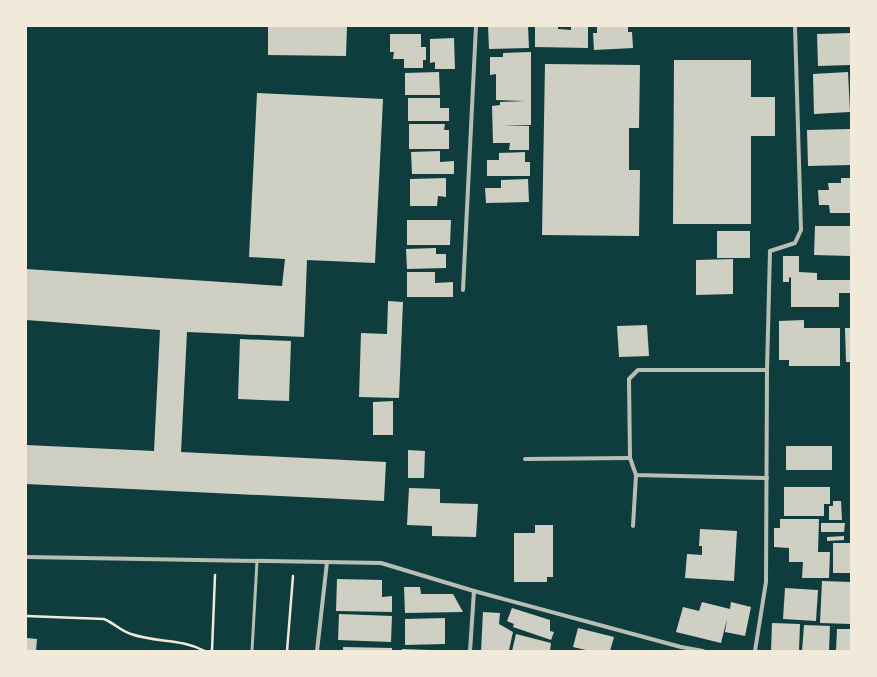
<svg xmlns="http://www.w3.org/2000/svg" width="877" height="677" font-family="'Fira Sans Condensed',sans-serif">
<rect width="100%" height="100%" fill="#0f3d3e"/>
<g fill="#cfcfc3">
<path d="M268 26H347L346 56 268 55Z"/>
<path d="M488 26H528L529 48 489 49Z"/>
<path d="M535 26H558V29L571 30V26H588V48L535 47Z"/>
<path d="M597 26H628V32H632L633 48 594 50 593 33H597Z"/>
<path d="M851 33V65L818 66 817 34Z"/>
<path d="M390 34H421V47H426V60H423V68H404V59H393L394 52H390Z"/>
<path d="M454 38 455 69H435V62L430 63V39Z"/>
<path d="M531 52V125L502 126H529V150H509L510 143H493L492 106 500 105V102L525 101 496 100V74L490 75V57H503V53Z"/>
<path d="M674 60H751V97H775V136H751V224H673Z"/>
<path d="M545 64 640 65 639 128H629V170H640L639 236 542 235Z"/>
<path d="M439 72 440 95H405V73Z"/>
<path d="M848 72 850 112 814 114 813 74Z"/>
<path d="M257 93 383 99 375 263 307 260 304 337 187 332 181 452 386 462 384 501 26 484V445L154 451 160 330 26 320V269L282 286 285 259 249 257Z"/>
<path d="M408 98H440V108H449V121H408Z"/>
<path d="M409 124H445L444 130H449V149H409Z"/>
<path d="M851 129V165L808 166 807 130Z"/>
<path d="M440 151V162L454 161V174H412L411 152Z"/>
<path d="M525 152V162H530V176H487V160H499V153Z"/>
<path d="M446 178V197L438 196 437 206H410V179Z"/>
<path d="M841 178H851V213H830L829 205H819L818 190H829L828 183H841Z"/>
<path d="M528 179 529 202 486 203 485 188H501V180Z"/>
<path d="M407 220H451L450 245H407Z"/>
<path d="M815 226H851V256L814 255Z"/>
<rect x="717" y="231" width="33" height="27"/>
<path d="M436 248V254H446V268L407 269 406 249Z"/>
<path d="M783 256H799V272L817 273V280H851V293H839V307H791V278L789 277V282H783Z"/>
<path d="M733 259V294L696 295V260Z"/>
<path d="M407 272H435V283L453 282V297H407Z"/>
<path d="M388 301 403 302 399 398 359 397 361 333 387 334Z"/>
<path d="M804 320V328H840V366H789V360H779V321Z"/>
<path d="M647 325 649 356 619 357 617 326Z"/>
<path d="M845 328H851V362H846Z"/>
<path d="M240 339 291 341 289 401 238 399Z"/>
<path d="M393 401V435H373V402Z"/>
<rect x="786" y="446" width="46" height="24"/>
<path d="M408 450 425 451 424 478H408Z"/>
<path d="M784 487H830V504H824V516H784Z"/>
<path d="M409 488 440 489V503L478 504 476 537 432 536V526L407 525Z"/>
<path d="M833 501H841L842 520H829V506H833Z"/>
<path d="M780 519H819L818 552H830L829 578H802L803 562H789V548L774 547V528H780Z"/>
<path d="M821 523H845L844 532H821Z"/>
<path d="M535 525H553V577H547V582H514V533H535Z"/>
<path d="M700 529 737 531 734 581 685 578 687 554 702 555V546H699Z"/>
<path d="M844 536V540L827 541V537Z"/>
<rect x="833" y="543" width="18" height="30"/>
<path d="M337 579 382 580V597L392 596V612L336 611Z"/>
<path d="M822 581 851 582V624L820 623Z"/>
<path d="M404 587H420L421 594H453L463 612 405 613Z"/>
<path d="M785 588 818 590 816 621 783 619Z"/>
<path d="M702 602 730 609 731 602 751 607 745 636 725 632 727 619 721 643 676 632 683 607 699 611Z"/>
<path d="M512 608 550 620V631L554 632 551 640 513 627 514 624 507 621Z"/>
<path d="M483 612 500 613 499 624 513 632 509 650 505 651H481Z"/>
<path d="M339 614 392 616 391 642 338 640Z"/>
<path d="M445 618V644L405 645V619Z"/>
<path d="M772 623 800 624 799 651H771Z"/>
<path d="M804 625 830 626 829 651H802Z"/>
<path d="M578 628 614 637 610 651H590L573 647Z"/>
<path d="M837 629H851V651H836Z"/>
<path d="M516 634 551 643 550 651H512Z"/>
<path d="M26 638 37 639 36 651H26Z"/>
<path d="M343 647 392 648V651H343Z"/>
<path d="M402 649 430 650V651H402Z"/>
</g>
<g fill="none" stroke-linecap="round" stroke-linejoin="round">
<g stroke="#f1e9da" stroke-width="2.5">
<path d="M26 616 104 619C114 623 121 631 131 634 157 643 179 638 205 651"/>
<path d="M212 651 215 575"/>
<path d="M287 651 293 576"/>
</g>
<path stroke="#b8beb3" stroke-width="3" d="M252 651 257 561"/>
<g stroke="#b8beb3" stroke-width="4">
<path d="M463 290 476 26"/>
<path d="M525 459 630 458"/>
<path d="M767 478 636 475 630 458 629 379 638 370H767"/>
<path d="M633 526 636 475"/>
<path d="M26 557 381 563 474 591 681 647 703 651"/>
<path d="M317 651 327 562"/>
<path d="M470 651 474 591"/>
<path d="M755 651 766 582 767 370 770 251 795 243 801 230 795 26"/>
</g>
</g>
<rect width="877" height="677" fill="none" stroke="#f1e9da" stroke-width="54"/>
</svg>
